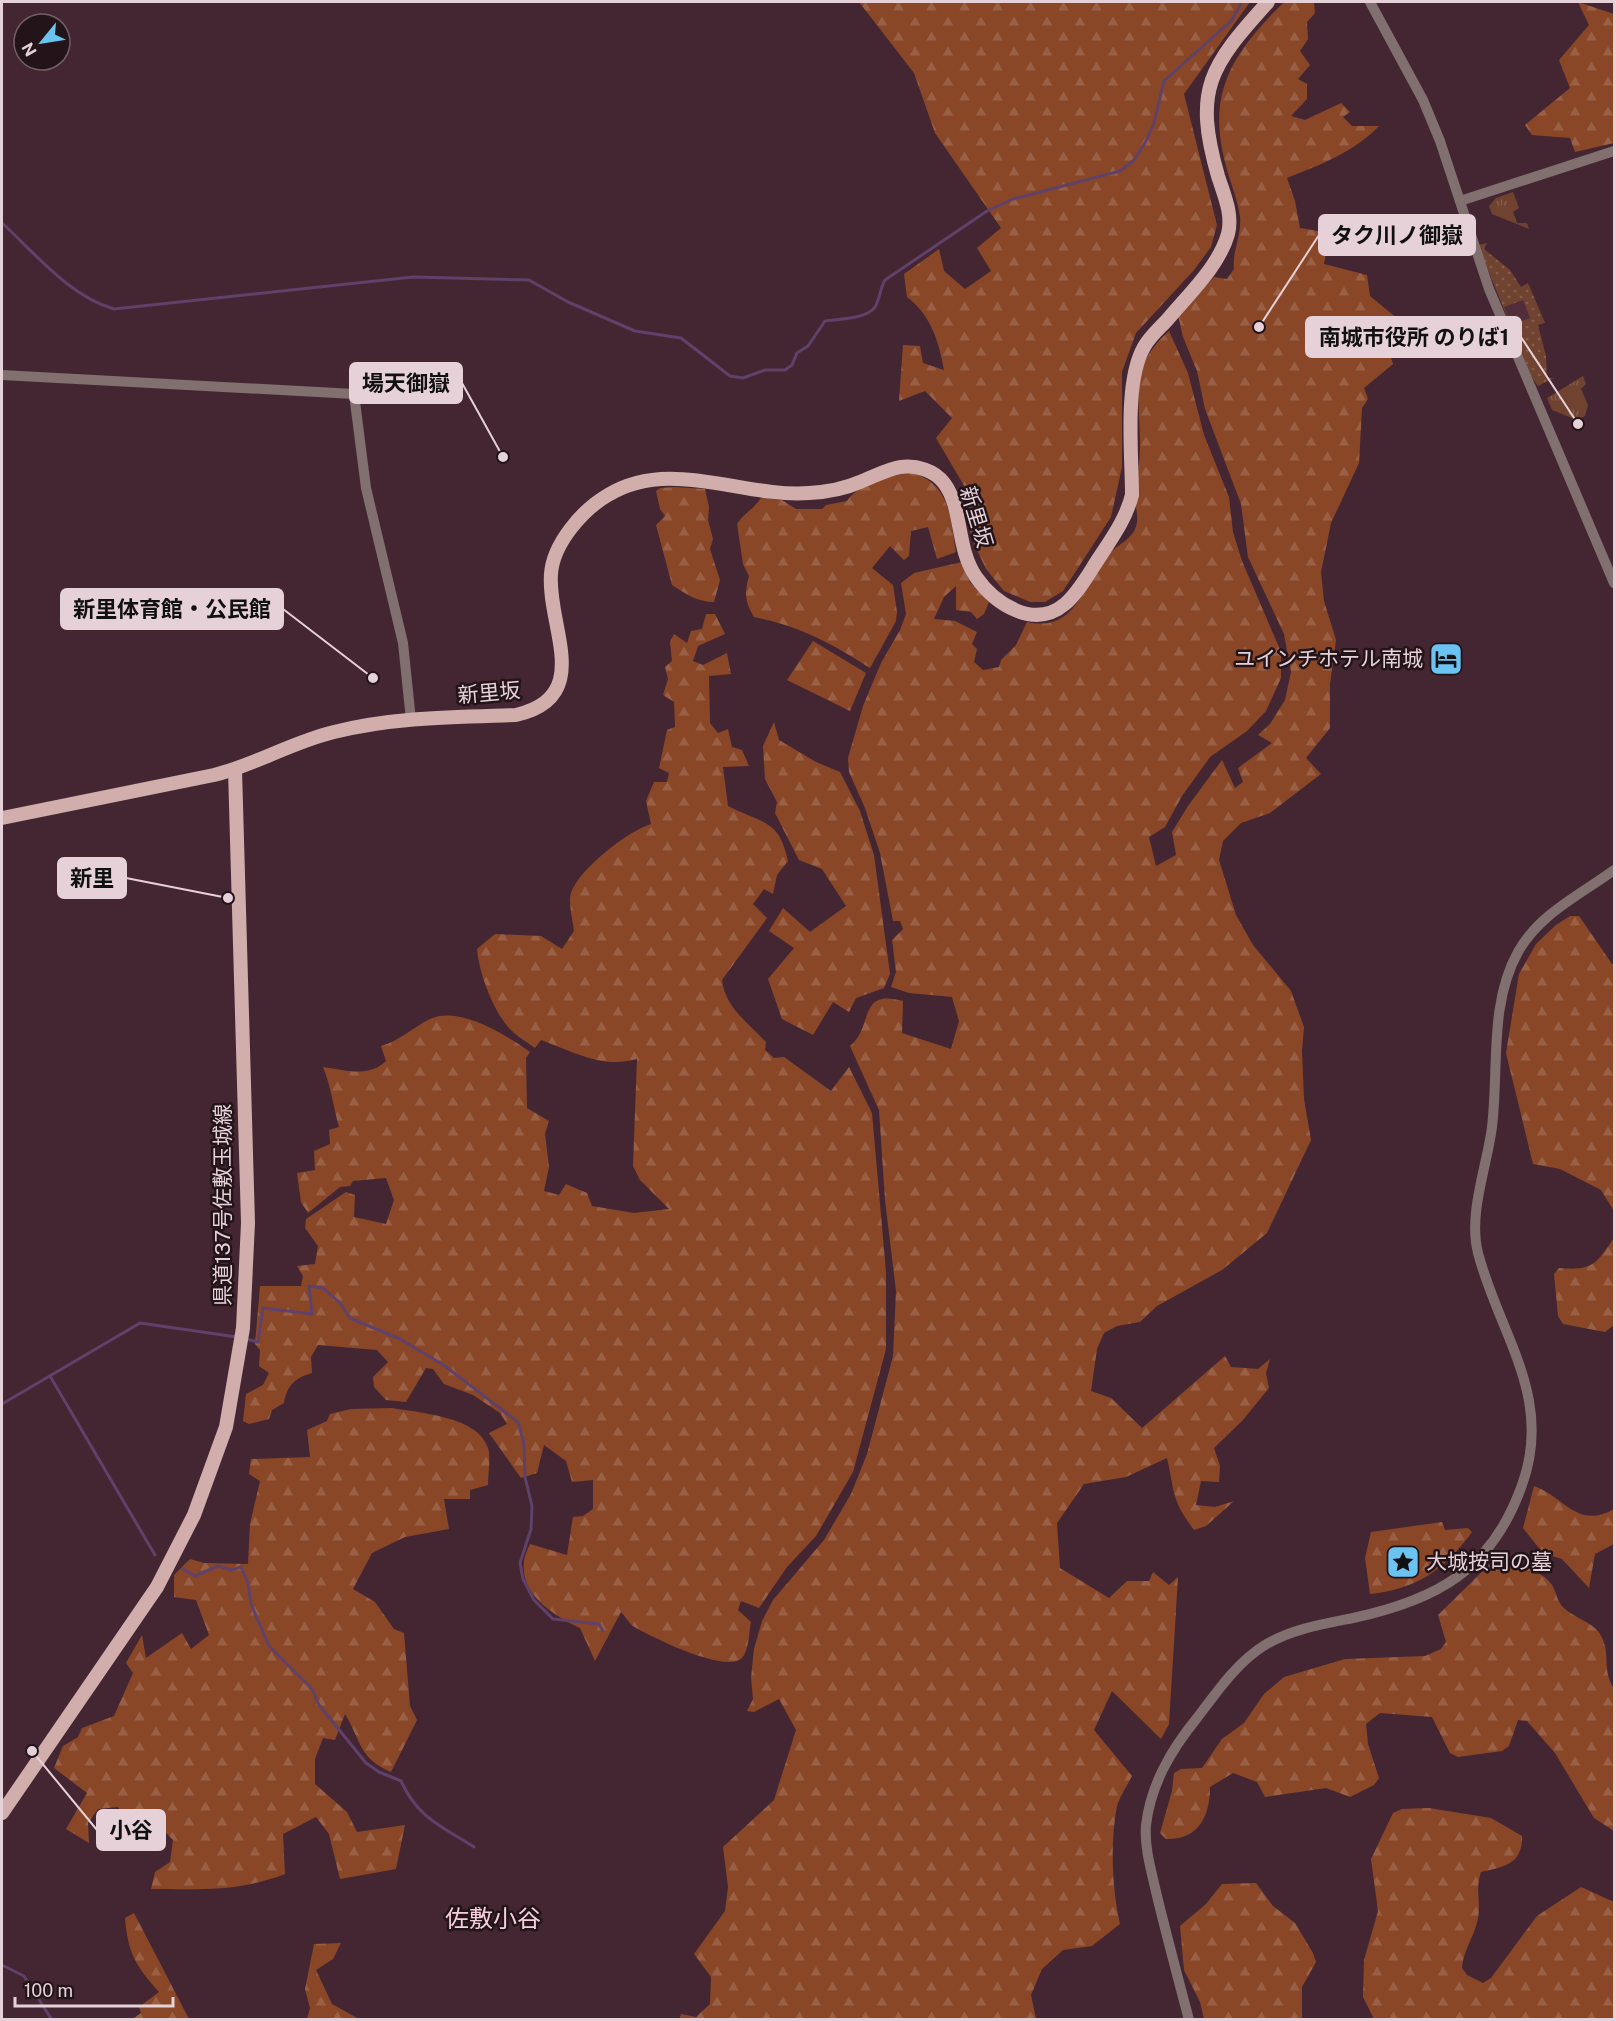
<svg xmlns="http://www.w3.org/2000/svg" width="1616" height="2021" font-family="'Public Sans','Noto Sans JP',sans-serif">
<defs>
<pattern id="grass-tufts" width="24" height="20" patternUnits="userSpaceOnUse" patternTransform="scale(1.5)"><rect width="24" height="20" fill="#6f432f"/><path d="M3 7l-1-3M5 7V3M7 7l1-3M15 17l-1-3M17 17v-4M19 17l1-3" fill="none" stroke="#845d4c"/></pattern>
<pattern id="forest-firs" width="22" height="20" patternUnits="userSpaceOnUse" patternTransform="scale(1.5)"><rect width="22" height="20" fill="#894728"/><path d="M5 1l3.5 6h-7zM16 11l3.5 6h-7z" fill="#9a6046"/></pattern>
<pattern id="garden-dots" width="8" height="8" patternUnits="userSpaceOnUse" patternTransform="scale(1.5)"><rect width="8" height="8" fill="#6f432f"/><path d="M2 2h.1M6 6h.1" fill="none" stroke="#845d4c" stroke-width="1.8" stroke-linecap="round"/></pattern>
</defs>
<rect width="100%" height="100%" fill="#442632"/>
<path fill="#522d3b" d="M1523 299 1530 318 1511 326 1503 307Z"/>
<g fill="url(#grass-tufts)">
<path d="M1513 192 1519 208 1513 212 1517 223H1527L1529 229 1492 214 1489 206 1496 198Z"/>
<path d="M1583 376 1586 384 1581 389 1588 405 1585 416 1577 420 1552 410 1547 398Z"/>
</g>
<g fill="url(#forest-firs)">
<path d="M859 2H1250L1184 94 1217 225 1211 247 1194 270 1136 333 1122 372V467L1111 517 1063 591 1045 602H1030L1004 591 986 569 974 544 960 497 966 489 936 438 952 418 925 391 899 401 903 345 920 346 923 363 944 370C939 342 931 315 907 297L904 274 939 249 944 271 965 289 991 271 977 248 1001 228 935 133 914 73Z"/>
<path d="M1284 2H1314L1315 13 1307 22 1308 39 1300 51 1310 65 1298 79 1307 84V99L1291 116 1305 120 1341 103 1350 112 1343 117 1352 126H1379C1354 152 1320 165 1287 178L1295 201 1300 228 1330 233 1324 264 1367 275 1370 296 1409 328 1391 358 1393 364 1364 388 1368 399 1362 408 1359 463 1331 523 1321 572 1324 601 1336 640 1330 684V728L1306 758 1321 774 1270 813 1241 823 1223 841 1219 860 1236 915 1253 945 1291 991 1304 1027 1302 1051 1304 1099 1311 1140 1267 1233 1222 1270 1157 1306 1140 1322 1117 1326 1104 1333 1097 1349 1091 1391 1111 1398 1142 1428 1225 1356 1231 1367 1258 1369 1270 1359 1266 1373 1269 1388 1242 1421 1214 1448 1220 1466 1219 1482 1201 1481 1196 1505 1215 1507 1234 1501 1206 1526 1194 1530C1171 1499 1175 1493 1167 1458L1126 1477 1084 1484 1057 1523 1060 1568 1109 1598 1127 1581H1149L1153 1572 1169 1585 1178 1577 1169 1724 1161 1739 1112 1691 1094 1730 1132 1776C1127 1786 1120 1796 1117 1806 1110 1842 1112 1889 1120 1924L1092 1946 1063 1950 1042 1969 1031 1995 1036 2019 679 2020 681 2014 696 2017 710 2004 711 1977 694 1954 725 1911 728 1887 723 1847 774 1800 796 1730 779 1699 754 1712 747 1711 753 1699 751 1678 754 1649 762 1621 773 1600 824 1540 851 1494 867 1454 893 1356 896 1291 885 1200 879 1110 850 1046C874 1027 857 988 903 1001L902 1033 951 1049 959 1021 952 997 909 993 891 987 896 972 892 940 903 929 900 921H893L880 853 865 808 849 772 848 758 863 706 881 663 900 630 906 614 901 583 914 573 962 562 970 582 989 602 984 614 977 619 971 612 956 610V586L944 597 934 619 955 621 977 632 972 644 977 649 974 662 983 670 999 667 1001 660 1016 645 1027 622C1076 633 1083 585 1107 556 1117 544 1135 539 1137 522 1138 516 1136 510 1136 504 1136 484 1140 464 1140 444 1140 395 1128 368 1169 331L1188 373 1204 435 1229 497 1233 532 1242 561 1281 652V678L1266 711 1247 731 1210 757 1182 796 1165 827 1149 837 1156 866 1176 855 1172 832 1188 806 1222 760 1235 788 1243 782 1238 768 1272 743 1258 735 1270 724 1285 700 1291 672 1284 634 1248 557 1241 504 1205 409 1197 371 1183 337 1178 315 1214 277 1227 279 1234 269C1232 251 1242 235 1240 216 1237 196 1228 177 1224 158 1207 88 1237 49 1284 2Z"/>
<path d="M1578 2 1614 14V143L1575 152 1570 138 1532 135 1525 125 1570 88 1559 60 1589 25Z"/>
<path d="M913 473C951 485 950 518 956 552L937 559 928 527 911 531 909 556 904 560 890 546 872 568 893 585 897 612 896 621 870 668C831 643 799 626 754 617 745 602 744 593 749 576L743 564 737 524C744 513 754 509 761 498L782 500 796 509H822L826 505 847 501C859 483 891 475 913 473Z"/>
<path d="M675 487 705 489 709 507 708 520 713 539 710 549 720 580 714 602C697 602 686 594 672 585L656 525 665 516 660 509 656 491 660 488Z"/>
<path d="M706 614H715L725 634 698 646 693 661 703 665 727 653 731 674 709 676 710 723 718 733 728 729 732 747 742 750 749 766 723 767 728 806C763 824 779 819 788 861L777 875 773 894 764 889 753 904 767 918 722 980C725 1007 748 1023 766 1042L765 1050 774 1058 784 1057 831 1091 849 1067 872 1113 886 1272V1349L853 1472 816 1536 787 1567 759 1608 741 1601 738 1610 751 1622C749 1631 749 1651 742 1658 726 1674 651 1637 633 1626 628 1622 625 1616 621 1612L595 1661 580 1628C555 1616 520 1595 524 1562 524 1556 528 1549 530 1544L567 1555 573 1517 583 1516 593 1509V1480L572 1482 566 1461 544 1445 537 1473 521 1478 489 1433 507 1424 500 1413 473 1395 444 1384 433 1369 426 1368 406 1402 386 1400 374 1387 373 1377 388 1362 377 1350 318 1345 311 1357 312 1373C295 1378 287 1385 284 1403L272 1410 269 1419 249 1424 243 1421 246 1394 263 1385 269 1373 259 1366 260 1350 255 1344 260 1286H301L303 1276 297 1266 315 1264 318 1246 305 1228 306 1219 346 1192 355 1195 354 1217 386 1224 394 1200 386 1178 353 1181 350 1186 340 1187 308 1213 301 1202 297 1173 315 1170 314 1151 330 1144 329 1130 339 1127C333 1106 331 1086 323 1067 344 1070 369 1078 386 1061L381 1046C400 1041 413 1027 430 1019 460 1005 507 1036 530 1052L526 1058 527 1108 549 1121 545 1134 549 1167 544 1191 559 1195 566 1184 587 1193 592 1206 634 1213 669 1209 640 1180 633 1166 637 1059C602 1069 574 1052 541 1040L535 1048C527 1042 518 1037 512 1031 494 1014 479 973 477 949L495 934 541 936 562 949 574 931C573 921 568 903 571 893 579 869 628 831 651 824L646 801 654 782H667L669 773 659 768 667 730 675 727 674 702 663 695 668 679 665 667 672 661 670 642 674 634 687 643 691 631 702 629Z"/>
<path d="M813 641 866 673 850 711 787 680Z"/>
<path d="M774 722 779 740 816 762 840 772 860 811 874 855 890 974 884 988 856 998 849 1012 833 1002 813 1035 782 1019 768 979 794 948 769 931 783 908 810 932 846 906 822 869 799 860 775 813 777 802 765 779 763 746Z"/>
<path d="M1570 916H1579L1612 964H1614V1211L1601 1190 1560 1169 1533 1164 1506 1053 1519 974 1536 944 1556 925Z"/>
<path d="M1614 1238V1325L1605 1332 1563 1324 1558 1316 1554 1274 1559 1268C1593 1271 1596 1264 1614 1238Z"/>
<path d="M392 1408C419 1413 478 1416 488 1448 491 1458 488 1474 488 1485L470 1490V1499H444L449 1529 405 1537 372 1553 353 1589 375 1602 394 1629 404 1633 410 1706 417 1720 391 1772C359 1759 361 1740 345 1714L335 1740 323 1738 315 1759V1784L347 1812 357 1832 405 1825 396 1869 340 1879 329 1834 316 1817 283 1834 285 1874C238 1892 200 1889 151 1889L155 1872 170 1862 173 1840 160 1827 129 1823 118 1807 98 1809 88 1823 89 1843 66 1829 87 1793 54 1768 63 1746 78 1737 82 1728 114 1716 133 1673 126 1663 142 1635 146 1658 182 1633 191 1649 209 1635 196 1600 174 1597V1575L190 1559 204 1563 248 1564 250 1524 260 1481 249 1474 251 1459 310 1457 307 1430 327 1421 330 1414 351 1409Z"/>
<path d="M1534 1486C1565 1497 1577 1530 1614 1509V1544L1595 1554 1589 1588 1562 1559 1543 1553 1523 1528Z"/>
<path d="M1442 1522 1445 1530 1468 1528 1472 1532C1444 1570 1417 1589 1370 1594L1365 1558 1371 1532Z"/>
<path d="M1494 1560C1511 1564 1541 1568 1552 1585 1557 1593 1557 1603 1565 1609 1578 1620 1597 1623 1603 1640 1610 1658 1602 1669 1614 1689V1831L1594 1818 1555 1753 1527 1721 1518 1720 1509 1746 1502 1751 1458 1757 1450 1753 1432 1717 1380 1713 1366 1724 1368 1744 1379 1778 1374 1785 1350 1797 1326 1788 1265 1797 1257 1782 1233 1773 1210 1787C1210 1817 1198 1840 1166 1839L1160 1833 1172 1791 1174 1773 1181 1769 1202 1768 1222 1739 1244 1723 1264 1694 1284 1677 1345 1659 1425 1656 1441 1649 1446 1642 1438 1615Z"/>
<path d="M1429 1808 1491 1818 1522 1836C1523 1864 1504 1867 1481 1872 1475 1888 1481 1902 1478 1918 1475 1936 1463 1950 1462 1968L1467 1975 1483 1983 1491 1978 1537 1916 1581 1887 1614 1902V2019H1374L1363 1997 1364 1960 1378 1911 1371 1859 1393 1813 1402 1809Z"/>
<path d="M1256 1883 1273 1906 1295 1923 1313 1953 1316 1962 1302 1987V2019H1204L1200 2002 1184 1970 1180 1926 1206 1904 1222 1884Z"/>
<path d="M134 1913 189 2019H132L141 2013 139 2007 159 1992C136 1966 128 1954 125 1918Z"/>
<path d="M341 1943 333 1959 316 1970 332 2004 359 2019H307L310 2008 305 1989 314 1944Z"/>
</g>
<path fill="url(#garden-dots)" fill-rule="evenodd" d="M1487 243 1484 249 1510 270 1521 287 1528 283 1545 323 1538 325 1546 356 1547 378H1554L1538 386 1531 376 1478 245ZM1523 300 1530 318 1511 325 1504 307Z"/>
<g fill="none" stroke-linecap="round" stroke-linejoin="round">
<g stroke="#5f416a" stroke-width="3">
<path d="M2 223C36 254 69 296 114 309L413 277 529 280 568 302 635 331 681 338 730 376 743 378 765 370H785L792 365 797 353 808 346 825 321C839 319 867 319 875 307 880 299 880 288 885 280L987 211 1013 199 1120 171 1134 160 1145 143 1154 123 1164 81 1231 21 1242 2"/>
<path d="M246 1339 258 1342 263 1308 312 1314 309 1286 323 1288 340 1303 350 1318 400 1339 445 1366 518 1422 524 1443 525 1477 532 1506 531 1529 520 1563 523 1579 534 1600 553 1619 599 1624 603 1631"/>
<path d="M50 1376 155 1555"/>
<path d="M2 1404 140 1323 237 1337"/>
<path d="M183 1569 195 1576 218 1566 232 1570 241 1567 248 1583 251 1604 269 1646 312 1689 319 1705 366 1763 379 1772 401 1781C418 1818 441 1826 474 1847"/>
<path d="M2 1965 24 1976 52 2020"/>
</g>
<g stroke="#81706f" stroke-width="10">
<path d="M1370 2 1423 100 1440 141 1489 289 1614 583"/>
<path d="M1460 201 1614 151"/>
<path d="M2 375 354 394 366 488 403 643 411 720"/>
<path d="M1189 2020C1178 1978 1167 1937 1157 1896 1152 1873 1144 1848 1146 1825 1151 1784 1171 1750 1197 1718 1217 1692 1236 1663 1265 1645 1292 1629 1323 1624 1353 1618 1437 1600 1492 1570 1522 1485 1554 1397 1499 1334 1478 1253 1468 1213 1487 1167 1492 1127 1499 1069 1489 1004 1518 952 1539 914 1580 895 1614 870"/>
</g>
<g stroke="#d1adac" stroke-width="14">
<path d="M2 818 214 775C255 765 292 742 334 732 393 717 455 717 516 715 595 697 547 627 551 574 553 544 582 510 608 495 670 457 743 498 809 493 827 492 844 489 860 482 873 477 887 469 901 467 916 465 934 470 944 483 963 508 956 548 976 577 995 604 1034 630 1065 604 1079 592 1089 573 1099 558 1112 538 1126 519 1132 495 1132 454 1124 382 1144 347 1150 336 1160 328 1168 319 1189 294 1219 266 1228 234 1233 214 1224 195 1218 176 1193 89 1210 66 1268 2"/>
<path d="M2 1813 157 1587 194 1515 226 1427 243 1328 248 1223 235 770"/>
</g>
</g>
<defs>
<g id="hotel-square" transform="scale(1.725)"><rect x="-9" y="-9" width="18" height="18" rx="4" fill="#6bc3f2" stroke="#221419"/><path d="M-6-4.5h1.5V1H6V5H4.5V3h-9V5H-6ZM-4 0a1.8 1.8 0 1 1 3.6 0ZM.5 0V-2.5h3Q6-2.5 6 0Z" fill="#111"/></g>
<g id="sight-square" transform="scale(1.725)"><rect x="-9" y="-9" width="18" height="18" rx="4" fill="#6bc3f2" stroke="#221419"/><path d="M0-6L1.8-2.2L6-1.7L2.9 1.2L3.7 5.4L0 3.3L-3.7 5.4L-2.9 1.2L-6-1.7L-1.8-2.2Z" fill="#111"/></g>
</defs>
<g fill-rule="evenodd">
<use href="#hotel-square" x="1446" y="659"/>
<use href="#sight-square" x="1403" y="1562"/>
</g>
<g text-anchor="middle" stroke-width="5" stroke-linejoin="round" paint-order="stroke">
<g font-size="21" fill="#e6d1d8" stroke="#221419">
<text transform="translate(976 517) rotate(73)" y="7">新里坂</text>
<text transform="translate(489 693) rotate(-5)" y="7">新里坂</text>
<text transform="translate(223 1205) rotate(-90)" y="7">県道137号佐敷玉城線</text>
</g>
<g font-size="21" fill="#e6d1d8" stroke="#221419" text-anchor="end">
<text x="1423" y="666">ユインチホテル南城</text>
<text x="1426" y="1569" text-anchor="start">大城按司の墓</text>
</g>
<g font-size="24" fill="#f6cedb" stroke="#221419">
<text x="493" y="1927">佐敷小谷</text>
</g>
</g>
<path fill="none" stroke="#e6d1d8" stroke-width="2" d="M1259 327L1319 235M1578 424L1521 337M503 457L462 383M373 678L283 609M228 898L126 878M32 1751L97 1830"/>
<g fill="#e6d1d8" stroke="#221419" stroke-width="2">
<circle cx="1259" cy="327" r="6"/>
<circle cx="1578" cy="424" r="6"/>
<circle cx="503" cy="457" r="6"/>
<circle cx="373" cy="678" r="6"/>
<circle cx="228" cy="898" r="6"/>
<circle cx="32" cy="1751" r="6"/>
</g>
<g fill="#e6d1d8" stroke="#e6d1d8" stroke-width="2">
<rect x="1319" y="215" width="156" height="40" rx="6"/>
<rect x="1306" y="317" width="215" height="40" rx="6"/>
<rect x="350" y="363" width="112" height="40" rx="6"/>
<rect x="61" y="589" width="222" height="40" rx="6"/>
<rect x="58" y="858" width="68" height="40" rx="6"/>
<rect x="97" y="1810" width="68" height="40" rx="6"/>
</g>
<g font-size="22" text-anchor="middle" font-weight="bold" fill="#111">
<text x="1397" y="243">タク川ノ御嶽</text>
<text x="1414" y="345">南城市役所 のりば1</text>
<text x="406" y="391">場天御嶽</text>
<text x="172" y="617">新里体育館・公民館</text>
<text x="92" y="886">新里</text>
<text x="131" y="1838">小谷</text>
</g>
<rect width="1616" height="2021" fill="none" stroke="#e6d1d8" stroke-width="6"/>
<g transform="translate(42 42) rotate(240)"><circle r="28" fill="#221419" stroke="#706065" stroke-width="1.5"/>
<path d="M0-4.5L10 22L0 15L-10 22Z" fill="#6bc3f2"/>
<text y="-9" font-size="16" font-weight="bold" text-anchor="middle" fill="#e6d1d8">N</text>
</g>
<path d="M15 1997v9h158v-9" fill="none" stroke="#e6d1d8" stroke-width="3"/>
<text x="24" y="1997" font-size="18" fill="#e6d1d8" stroke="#221419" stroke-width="4.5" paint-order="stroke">100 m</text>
</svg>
